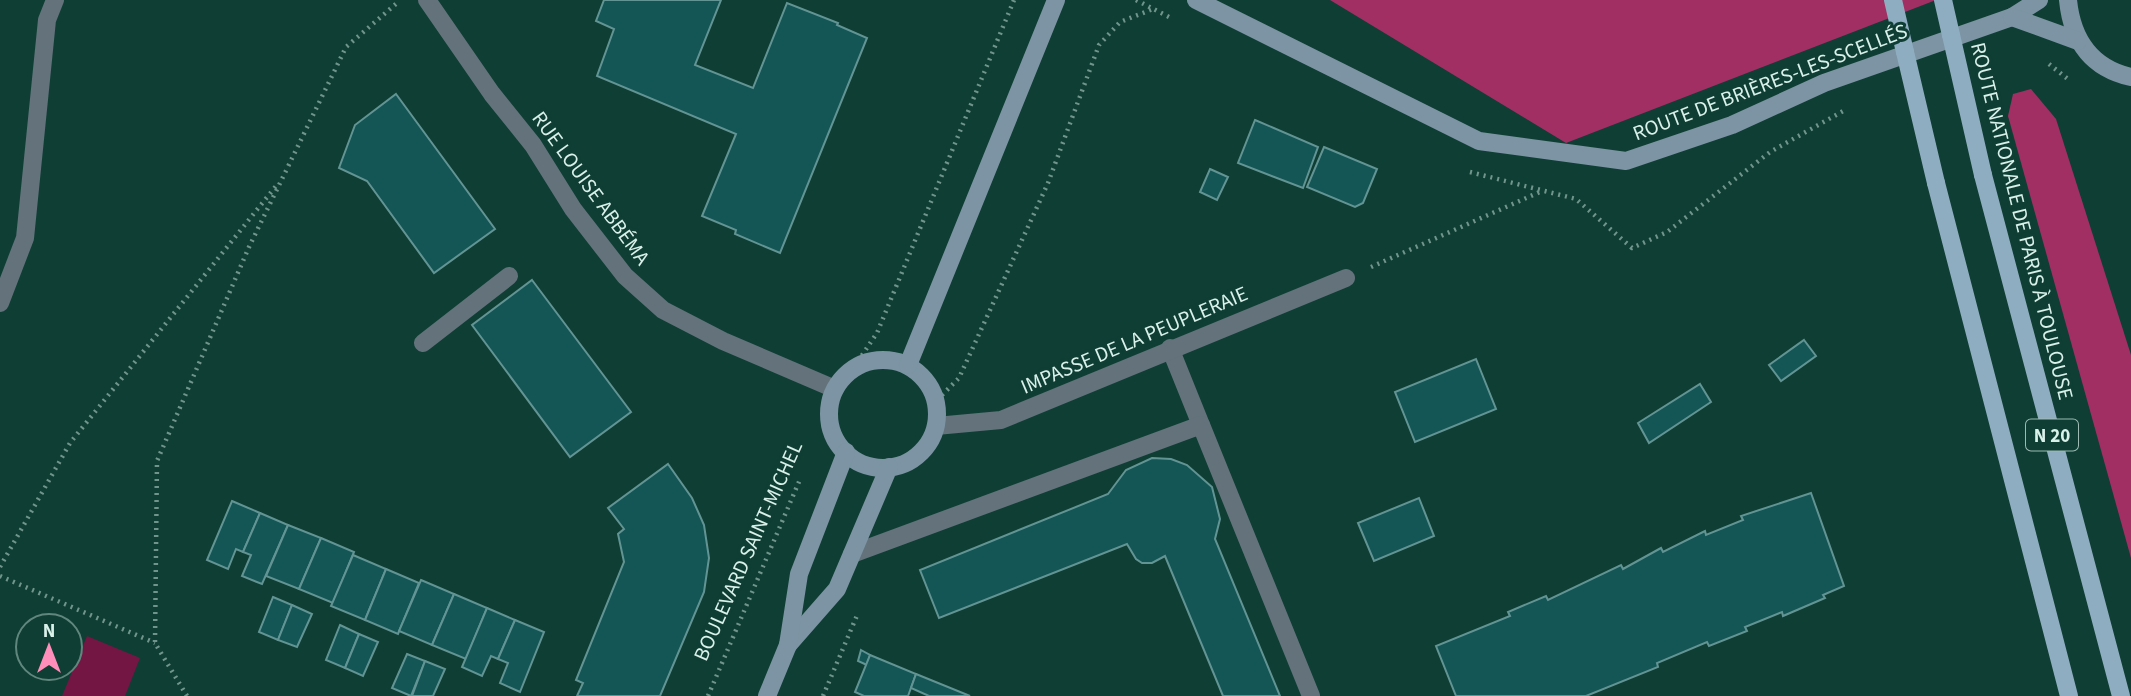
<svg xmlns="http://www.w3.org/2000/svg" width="2131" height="696" font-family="'Source Sans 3',sans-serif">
<rect width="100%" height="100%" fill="#0f3e34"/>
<path fill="#731643" d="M87 636 140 658 125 696H62Z"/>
<g fill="#a12f63">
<path d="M1330 0H1936L1566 143Z"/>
<path d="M2031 89 2056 119 2131 355V558L2008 116 2013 94Z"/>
</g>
<g fill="#145556" stroke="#639494" stroke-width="2">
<path d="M604 0H721L695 65 753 88 787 3 838 23 837 25 867 38 780 253 735 234 736 230 702 216 736 134 597 76 614 29 596 21Z"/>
<path d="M396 94 495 229 434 273 367 181 339 168 355 125Z"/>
<path d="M1255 120 1318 147 1303 188 1238 163Z"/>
<path d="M1324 147 1377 169 1363 203 1355 207 1307 187Z"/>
<path d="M1210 169 1228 177 1217 200 1200 192Z"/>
<path d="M532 280 631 412 570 457 472 325Z"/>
<path d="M1804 340 1816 356 1781 381 1769 365Z"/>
<path d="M1476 359 1496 409 1415 442 1395 392Z"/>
<path d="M1700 384 1711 402 1649 443 1638 423Z"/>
<path d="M1152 458 1171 459 1187 465 1212 487 1220 519 1215 539 1280 696H1223L1165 556 1152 563H1142L1136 559 1127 544 939 618 920 570 1108 494 1126 470Z"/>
<path d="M668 464 692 498 704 525 709 558 704 592 660 696H577L583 683 576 680 624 562 618 534 624 529 608 508Z"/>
<path d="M1811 493 1844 586 1823 595 1825 598 1783 616 1782 612 1745 627 1747 631 1709 646 1707 642 1657 663 1658 667 1586 696H1456L1436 646 1510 616 1508 612 1546 596 1548 600 1621 565 1623 569 1661 548 1663 552 1705 531 1706 535 1743 520 1741 516Z"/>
<path d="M1419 498 1434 536 1374 561 1358 523Z"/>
<path d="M232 501 260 513 243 552 236 549 228 569 207 560Z"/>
<path d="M260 513 288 525 262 584 242 576 251 555 243 552Z"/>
<path d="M288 525 321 538 299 589 266 576Z"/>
<path d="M321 538 354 552 333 603 299 589Z"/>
<path d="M353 555 386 569 365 620 331 606Z"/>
<path d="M386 569 419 583 398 634 365 620Z"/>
<path d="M421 580 454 594 432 645 399 631Z"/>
<path d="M454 594 487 608 466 659 432 645Z"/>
<path d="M273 597 292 605 278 640 259 632Z"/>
<path d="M292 605 312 614 297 647 278 640Z"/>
<path d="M487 608 515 620 498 659 491 656 482 676 462 667Z"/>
<path d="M515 620 544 632 520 692 500 683 508 663 498 659Z"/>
<path d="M340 625 359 634 345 668 326 660Z"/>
<path d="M359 634 378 642 363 676 345 668Z"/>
<path d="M861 650 870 655 867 665 858 661Z"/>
<path d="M407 654 425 661 411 696 392 688Z"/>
<path d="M870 655 916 674 908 696H864L855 692Z"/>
<path d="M425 661 445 669 433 696H412Z"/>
<path d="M916 674 970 696H929L911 688Z"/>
</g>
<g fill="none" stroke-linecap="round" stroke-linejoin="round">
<g stroke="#71958c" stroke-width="4.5" stroke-dasharray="2 5" stroke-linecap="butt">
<path d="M1136 0 1173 19"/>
<path d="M2049 64 2069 80"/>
<path d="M1470 172 1576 199 1632 248 1667 232 1770 152 1845 110"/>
<path d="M1371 267 1542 191"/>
<path d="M854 367 877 333 1014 0"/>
<path d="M942 395 959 378 1048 183 1099 45 1120 22 1153 9"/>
<path d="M0 567 70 443 276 186"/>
<path d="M0 576 155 643"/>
<path d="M187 696 155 643 157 461 249 247 346 47 397 3"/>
<path d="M708 696 801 477"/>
<path d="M823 696 858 613"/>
</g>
<g stroke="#63727b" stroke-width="18">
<path d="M423 343 509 276"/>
<path d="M1170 348 1201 425"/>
<path d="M852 554 1201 425 1311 696"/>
</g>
<g stroke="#63727b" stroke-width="18">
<path d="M427 0 492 94 533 145 573 209 625 276 663 310 723 341 835 389"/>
<path d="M0 303 25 238 47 20 55 0"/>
<path d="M936 426 1001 420 1346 278"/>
</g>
<g stroke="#7c94a3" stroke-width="18">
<path d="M1196 0 1479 141 1626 161 1732 125 1824 83 2012 17 2039 0"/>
<path d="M2068 0C2072 40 2091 68 2131 77"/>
<path d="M2012 17 2078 41"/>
<circle cx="883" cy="414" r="54"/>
<path d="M908 365 1056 0"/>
<path d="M788 645 837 589 889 467"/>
<path d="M767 696 788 645 799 574 846 452"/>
</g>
<g stroke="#8fadc1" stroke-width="18">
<path d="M1893 0 1905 52"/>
<path d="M1943 0 1951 35"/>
<path d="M1983 175 2121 696"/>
<path d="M1936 183 2069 696"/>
</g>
<g stroke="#8fadc1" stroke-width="18">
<path d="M1951 35 1983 175"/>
<path d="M1905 52 1936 183"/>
</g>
</g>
<g text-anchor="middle" stroke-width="6" stroke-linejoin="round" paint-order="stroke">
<rect fill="#0f3e34" stroke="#9dbbb3" stroke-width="2" x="2026" y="419.5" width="52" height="31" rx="5"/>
<g font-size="19" font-weight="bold" fill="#daf1ea">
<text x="2052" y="442">N 20</text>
</g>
<g font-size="21" fill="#daf1ea" stroke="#0f3e34">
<text transform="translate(1770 82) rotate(-21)" y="7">ROUTE DE BRIÈRES-LES-SCELLÉS</text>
<text transform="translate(591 188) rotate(54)" y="7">RUE LOUISE ABBÉMA</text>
<text transform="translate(2022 221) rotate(76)" y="7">ROUTE NATIONALE DE PARIS À TOULOUSE</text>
<text transform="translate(1134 340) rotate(-23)" y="7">IMPASSE DE LA PEUPLERAIE</text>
<text transform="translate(748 551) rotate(-66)" y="7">BOULEVARD SAINT-MICHEL</text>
</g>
</g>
<g transform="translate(49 647)"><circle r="33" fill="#0f3e34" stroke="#60867d" stroke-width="2"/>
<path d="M0-5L12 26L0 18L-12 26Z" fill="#ff8eba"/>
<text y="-10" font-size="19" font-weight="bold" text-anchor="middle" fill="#daf1ea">N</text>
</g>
</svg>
